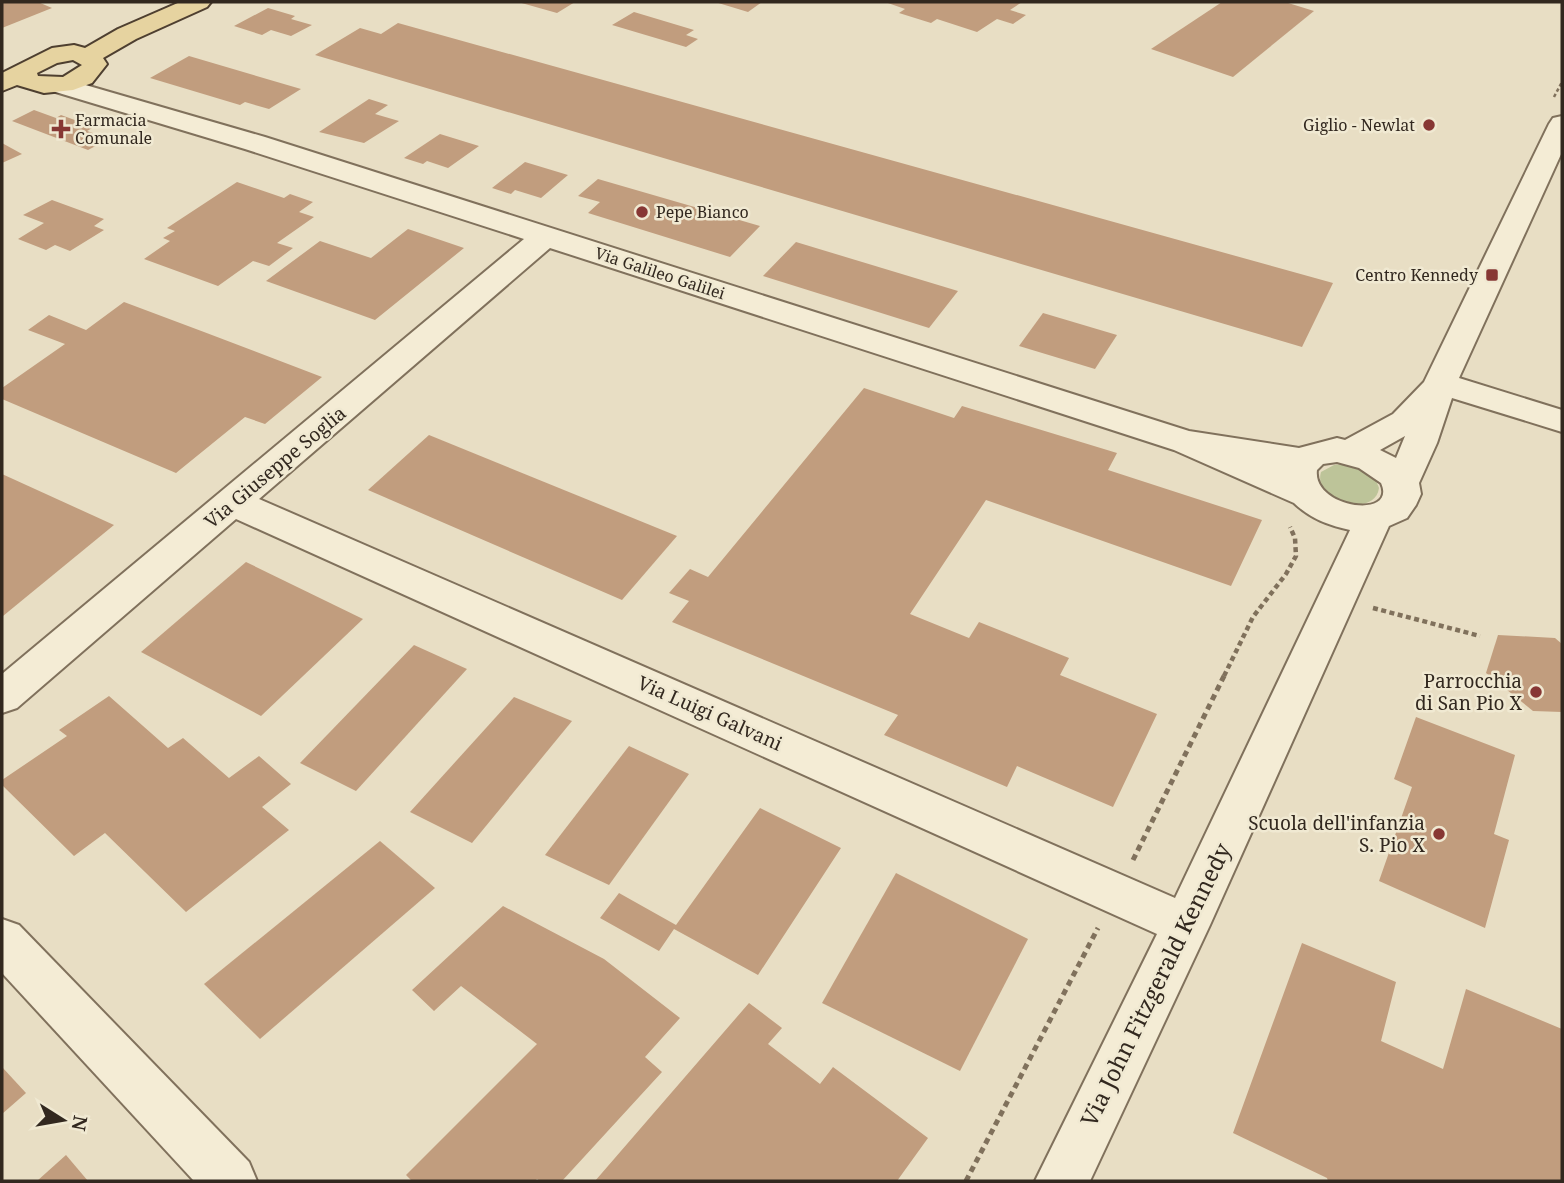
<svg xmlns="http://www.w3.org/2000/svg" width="1564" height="1183" font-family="'Noto Serif',serif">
<rect width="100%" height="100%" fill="#e8dec4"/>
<path fill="#bdc499" d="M1344 464C1359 467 1374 472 1379 488 1375 519 1312 502 1321 472L1334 465Z"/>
<g fill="#c19d7e">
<path d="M2 2H38L52 8 2 28Z"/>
<path d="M518 2H575L557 13Z"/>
<path d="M715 2H762L748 12Z"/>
<path d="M885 2H1022L1010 10 1026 15 1013 24 997 19 977 32 937 19 931 23 899 13 905 9Z"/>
<path d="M1222 2H1285L1314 11 1233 77 1151 49Z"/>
<path d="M268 8 295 16 291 19 312 25 291 36 271 30 262 35 234 26Z"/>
<path d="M634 12 694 30 686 35 698 39 686 47 612 25Z"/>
<path d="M398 23 1333 283 1302 347 315 55 360 28 381 34Z"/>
<path d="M189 56 301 89 269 109 245 102 240 105 150 78Z"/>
<path d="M369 99 388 105 375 114 399 121 364 143 319 132Z"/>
<path d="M34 110 56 118 61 115 94 127 87 131 109 139 88 150 12 121Z"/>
<path d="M440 134 479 146 448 168 427 161 423 164 404 158Z"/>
<path d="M2 143 22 154 2 163Z"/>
<path d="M525 162 568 175 541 198 515 190 511 194 492 188Z"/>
<path d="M598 179 760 226 730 257 588 213 600 202 578 196Z"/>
<path d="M237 182 284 198 290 194 313 202 299 212 314 217 277 243 293 248 269 266 253 261 218 286 144 259 170 241 163 238 175 231 167 228Z"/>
<path d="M52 200 104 219 94 226 104 230 70 251 55 245 46 250 18 239 44 223 23 215Z"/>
<path d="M408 229 464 248 375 320 266 281 320 241 371 258Z"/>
<path d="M796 242 958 291 929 328 763 276Z"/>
<path d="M124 302 204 332 322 377 265 424 245 417 176 473 2 399V388L65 344 28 330 49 315 86 330Z"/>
<path d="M1043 313 1117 335 1095 369 1019 346Z"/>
<path d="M864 388 954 418 962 406 1117 453 1108 470 1262 520 1231 586 986 500 910 614 969 638 979 622 1069 658 1060 675 1157 714 1113 807 1017 766 1007 787 884 735 898 715 672 622 689 601 669 593 690 569 708 577Z"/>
<path d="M429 435 677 536 622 600 368 490Z"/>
<path d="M2 474 114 525 3 616 2 615Z"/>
<path d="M246 562 363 619 261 716 141 652Z"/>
<path d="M1498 635 1555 638 1562 644V712L1533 711 1486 673Z"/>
<path d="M414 645 467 669 356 791 300 763Z"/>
<path d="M109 696 168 748 183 738 229 778 259 756 291 784 262 807 289 830 186 912 105 833 74 856 2 785V780L67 736 59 730Z"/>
<path d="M514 697 572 721 472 843 410 812Z"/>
<path d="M1416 717 1515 755 1494 834 1509 840 1485 928 1379 881 1412 787 1394 779Z"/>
<path d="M629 746 689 774 609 885 545 855Z"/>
<path d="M760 808 841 848 758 975 674 929 659 951 600 918 619 893 676 925Z"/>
<path d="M380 841 435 888 260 1039 204 984Z"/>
<path d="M896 873 1028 939 960 1071 822 1003Z"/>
<path d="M503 906 604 959 680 1018 645 1057 662 1072 562 1181H540L537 1179 535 1181H412L406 1175 537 1044 461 986 434 1011 412 990Z"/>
<path d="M1302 943 1396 982 1381 1041 1443 1069 1466 989 1562 1029V1181H1328L1327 1178 1233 1133Z"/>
<path d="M749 1003 782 1028 768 1044 820 1084 833 1067 928 1138 897 1181H595Z"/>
<path d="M2 1067 26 1093 2 1114Z"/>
<path d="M66 1155 88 1181H37Z"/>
</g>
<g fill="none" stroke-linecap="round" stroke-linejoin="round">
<g stroke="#80715c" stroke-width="4">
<g id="minor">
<path d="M58 77 265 137 1189 431 1299 448 1337 438 1345 440 1393 414 1424 382 1549 124 1553 118 1562 116V152L1459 378 1562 410V432L1452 398 1437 443 1419 483 1421 494 1416 505 1407 518 1389 526 1210 925 1090 1181H1035L1157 934 236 519 17 708 2 713V674L524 239 245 149 49 90 45 85 49 80ZM550 248 1174 450 1294 503C1311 519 1328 525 1350 530L1175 898 259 499ZM1405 436 1396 458 1380 450ZM1337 462 1359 468 1381 483C1398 520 1312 508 1317 470L1323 464Z"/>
<path d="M2 919 19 925 249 1162 257 1181H194L2 973Z"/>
</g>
</g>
<g stroke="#4e3f30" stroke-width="4">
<path id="major" d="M180 2H211L207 7 136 39 103 58 107 64 92 83 73 90 44 93 17 85 2 91V73L52 48 74 45 85 48 118 29ZM73 60 82 65 63 77 38 76 37 73 57 63Z"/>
</g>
<path stroke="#80715c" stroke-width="2.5" stroke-dasharray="3.5 2.5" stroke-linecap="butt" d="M1554 97 1562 82"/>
<g stroke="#80715c" stroke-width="4.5" stroke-dasharray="5 3.5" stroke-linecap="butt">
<path d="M1373 608 1480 636"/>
<path d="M1224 676 1253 617 1286 574 1296 556 1295 538 1290 527"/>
</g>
<g stroke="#80715c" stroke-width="5" stroke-dasharray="6 4.5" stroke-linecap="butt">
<path d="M1133 860 1225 674"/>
<path d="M966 1181 1098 928"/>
</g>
<use href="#minor" fill="#f4ecd5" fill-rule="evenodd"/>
<use href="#major" fill="#e6d3a0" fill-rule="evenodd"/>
</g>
<g fill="#873734" stroke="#f0e9d2" stroke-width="2.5">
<circle cx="1429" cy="125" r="7"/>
<path d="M57.5 118.5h7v7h7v7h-7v7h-7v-7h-7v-7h7z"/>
<circle cx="642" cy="212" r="7"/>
<rect x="1485" y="268" width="14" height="14" rx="3.5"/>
<circle cx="1536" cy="692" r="7"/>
<circle cx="1439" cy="834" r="7"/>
</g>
<g text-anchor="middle" stroke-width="5" stroke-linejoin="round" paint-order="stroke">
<g font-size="16" fill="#32281f" stroke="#f0e9d2" text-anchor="start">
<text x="75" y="126">Farmacia<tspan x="75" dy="18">Comunale</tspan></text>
<text x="1415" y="131" text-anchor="end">Giglio - Newlat</text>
<text x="656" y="218">Pepe Bianco</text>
<text x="1478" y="281" text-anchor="end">Centro Kennedy</text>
</g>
<g font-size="16" fill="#32281f" stroke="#f0e9d2">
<text transform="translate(660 273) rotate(18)" y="6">Via Galileo Galilei</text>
</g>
<g font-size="19" fill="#32281f" stroke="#f0e9d2">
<text transform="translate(275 467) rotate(-40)" y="7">Via Giuseppe Soglia</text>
<text transform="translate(710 713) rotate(24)" y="7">Via Luigi Galvani</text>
</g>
<g font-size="19" fill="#32281f" stroke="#f0e9d2" text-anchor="end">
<text x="1522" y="688">Parrocchia<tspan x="1522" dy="22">di San Pio X</tspan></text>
<text x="1425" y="830">Scuola dell'infanzia<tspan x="1425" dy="22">S. Pio X</tspan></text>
</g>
<g font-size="23" fill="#32281f" stroke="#f0e9d2">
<text transform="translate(1156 985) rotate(-64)" y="8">Via John Fitzgerald Kennedy</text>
</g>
</g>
<rect width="1564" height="1183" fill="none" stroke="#32281f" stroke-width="7"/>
<g transform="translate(63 1120) rotate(101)" stroke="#f0e9d2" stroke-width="5" paint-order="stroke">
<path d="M0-5L12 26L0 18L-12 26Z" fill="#32281f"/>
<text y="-10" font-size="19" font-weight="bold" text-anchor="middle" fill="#32281f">N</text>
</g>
</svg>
